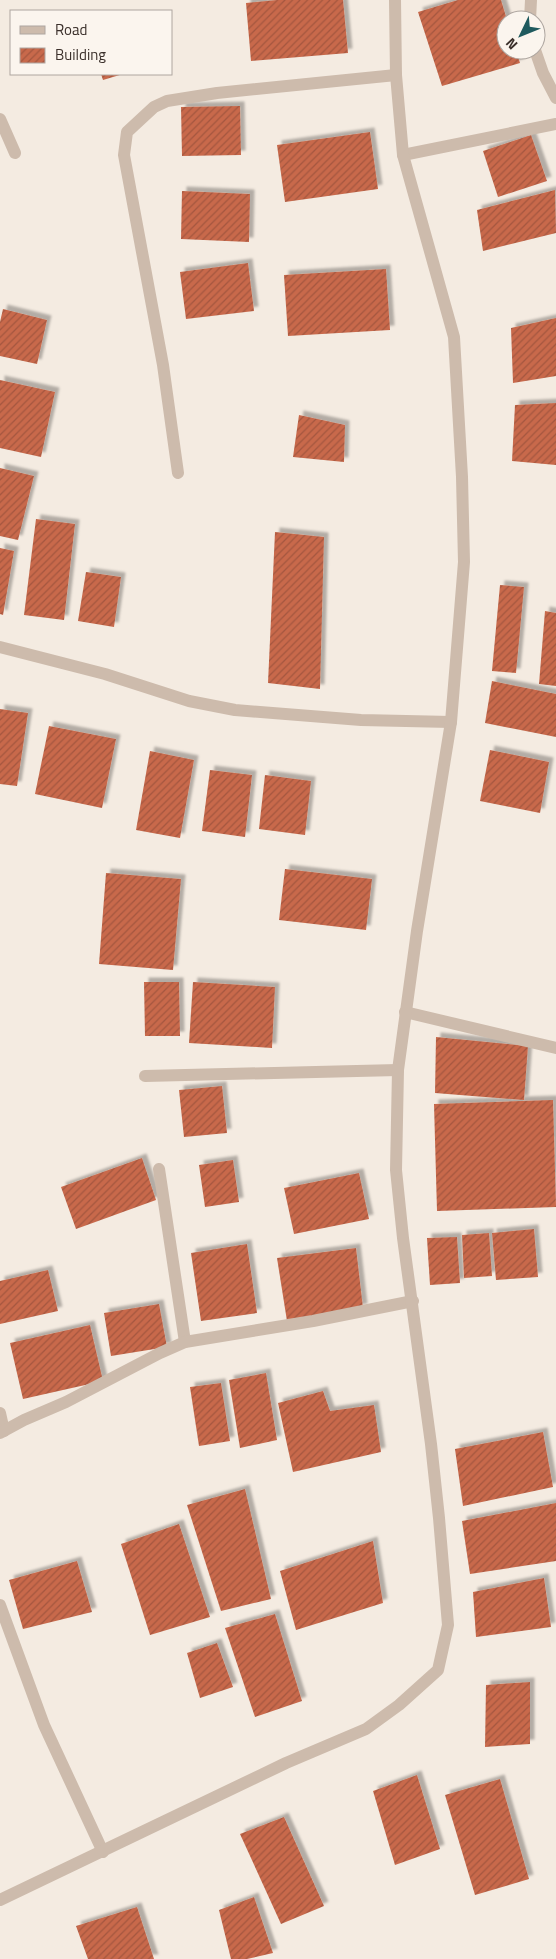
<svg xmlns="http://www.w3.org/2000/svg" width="556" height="1959" font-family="'Titillium Web',sans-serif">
<defs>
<pattern id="building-hatch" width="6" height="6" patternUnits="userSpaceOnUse" patternTransform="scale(1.25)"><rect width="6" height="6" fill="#c8694b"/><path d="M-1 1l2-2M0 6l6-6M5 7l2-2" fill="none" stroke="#a4573f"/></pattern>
<filter id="shadow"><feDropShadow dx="4.5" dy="-4.5" stdDeviation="1" flood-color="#0004"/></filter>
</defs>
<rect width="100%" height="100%" fill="#f4ebe1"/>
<g fill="url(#building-hatch)" filter="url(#shadow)">
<path d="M277 0H343L348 53 251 61 246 3Z"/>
<path d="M458 0H501L507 20 506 50H516L520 63 442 86 418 12Z"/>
<path d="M101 74H123L103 80Z"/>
<path d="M240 106 241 155 182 156 181 107Z"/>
<path d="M370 132 378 189 285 202 277 145Z"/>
<path d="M531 135 547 181 498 197 483 151Z"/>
<path d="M555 190 556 233 483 251 477 210Z"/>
<path d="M182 191 250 194 249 242 181 239Z"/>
<path d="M248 263 254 311 186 319 180 272Z"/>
<path d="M386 269 390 330 288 336 284 275Z"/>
<path d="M3 309 47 320 37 364 0 356V322Z"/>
<path d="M556 318V376L513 383 511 328Z"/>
<path d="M0 380 55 392 41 457 0 448Z"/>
<path d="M556 403V465L512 461 515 405Z"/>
<path d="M299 415 345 425 344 462 293 457Z"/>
<path d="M0 468 34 476 18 540 0 536Z"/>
<path d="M36 519 75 524 64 620 24 615Z"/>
<path d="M275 532 324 537 320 689 268 683Z"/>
<path d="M0 548 14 551 3 615 0 614Z"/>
<path d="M86 572 121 577 114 627 78 621Z"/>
<path d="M500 585 524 587 516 673 492 671Z"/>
<path d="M545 611 556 613V686L539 684Z"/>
<path d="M492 681 556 694V737L485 723Z"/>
<path d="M0 709 28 713 17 786 0 784Z"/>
<path d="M49 726 116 739 102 808 35 794Z"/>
<path d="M490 750 549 762 540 813 480 801Z"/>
<path d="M150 751 194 760 180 838 136 830Z"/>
<path d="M210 770 252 775 245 837 202 831Z"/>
<path d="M265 775 311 781 305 835 259 829Z"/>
<path d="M285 869 372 879 366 930 279 920Z"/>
<path d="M106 873 181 879 173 970 99 964Z"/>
<path d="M144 982H179L180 1036H145Z"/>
<path d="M193 982 275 987 272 1048 189 1043Z"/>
<path d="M436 1037 528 1046 524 1100 435 1093Z"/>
<path d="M222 1086 227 1133 184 1137 179 1090Z"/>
<path d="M553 1100 556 1207 437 1211 434 1104Z"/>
<path d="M142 1158 156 1200 76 1229 61 1187Z"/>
<path d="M233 1160 239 1202 205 1207 199 1165Z"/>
<path d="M359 1173 369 1219 294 1234 284 1188Z"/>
<path d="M534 1229 538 1277 496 1280 492 1233Z"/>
<path d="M489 1233 492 1276 464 1278 462 1235Z"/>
<path d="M457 1237 460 1283 430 1285 427 1238Z"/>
<path d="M247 1244 257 1313 201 1321 191 1253Z"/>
<path d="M356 1248 363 1308 287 1321 277 1258Z"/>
<path d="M48 1270 58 1311 0 1324V1281Z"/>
<path d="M159 1304 167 1347 111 1356 104 1313Z"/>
<path d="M90 1325 103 1381 23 1399 10 1343Z"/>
<path d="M266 1373 277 1440 240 1448 229 1380Z"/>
<path d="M221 1383 230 1441 199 1446 190 1387Z"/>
<path d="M323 1391 330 1411 374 1405 381 1452 293 1472 278 1403Z"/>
<path d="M543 1432 553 1487 463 1506 455 1449Z"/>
<path d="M245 1489 271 1599 221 1611 187 1505Z"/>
<path d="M556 1503V1561L470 1574 462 1521Z"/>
<path d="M179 1524 210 1617 150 1635 121 1544Z"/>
<path d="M373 1541 383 1603 296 1630 280 1571Z"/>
<path d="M77 1561 92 1612 23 1629 9 1580Z"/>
<path d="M544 1578 551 1627 476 1637 473 1592Z"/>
<path d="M275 1614 302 1701 255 1717 225 1628Z"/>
<path d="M217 1643 233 1687 200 1698 187 1653Z"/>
<path d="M530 1682V1744L485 1747 486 1685Z"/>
<path d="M417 1775 440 1849 395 1865 373 1791Z"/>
<path d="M500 1779 529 1879 475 1895 445 1795Z"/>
<path d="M284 1817 324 1906 281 1924 240 1834Z"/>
<path d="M254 1897 273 1953 247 1959H231L219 1910Z"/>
<path d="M137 1907 154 1959H88L76 1926Z"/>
</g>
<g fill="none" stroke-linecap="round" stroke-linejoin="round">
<g stroke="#cdbbac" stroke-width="12">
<path d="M530 20 531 0"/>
<path d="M535 50 543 73 556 98"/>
<path d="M0 119 15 153"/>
<path d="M403 155 556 124"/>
<path d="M178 473 163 365 124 155 127 132 154 107 167 101 217 93 396 75"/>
<path d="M0 647 105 674 189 701 235 710 361 720 451 722"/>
<path d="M405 1012 556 1048"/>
<path d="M145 1076 398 1070"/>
<path d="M159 1169 185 1342"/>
<path d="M0 1413 4 1431"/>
<path d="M0 1433 24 1420 66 1402 160 1353 185 1342 313 1321 413 1301"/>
<path d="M0 1605 44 1725 103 1852"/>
<path d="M0 1900 286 1763 366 1729 399 1705 438 1670 448 1625 439 1518 431 1444 403 1238 396 1170 398 1070 417 931 451 722 464 562 462 477 454 337 403 155 396 75 395 0"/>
</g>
</g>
<rect x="10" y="10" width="162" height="65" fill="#fbf5ee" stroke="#aea6a0"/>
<rect x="20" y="26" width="25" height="8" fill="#cdbbac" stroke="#aea6a0"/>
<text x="55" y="35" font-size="15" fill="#3b302b">Road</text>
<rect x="20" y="48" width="25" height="15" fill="url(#building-hatch)" stroke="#aea6a0"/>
<text x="55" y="60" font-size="15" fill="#3b302b">Building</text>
<g transform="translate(521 35) rotate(227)"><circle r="24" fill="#fbf5ee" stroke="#aea6a0"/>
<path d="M0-4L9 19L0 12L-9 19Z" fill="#1f5a5e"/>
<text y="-8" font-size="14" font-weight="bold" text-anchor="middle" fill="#3b302b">N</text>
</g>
</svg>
